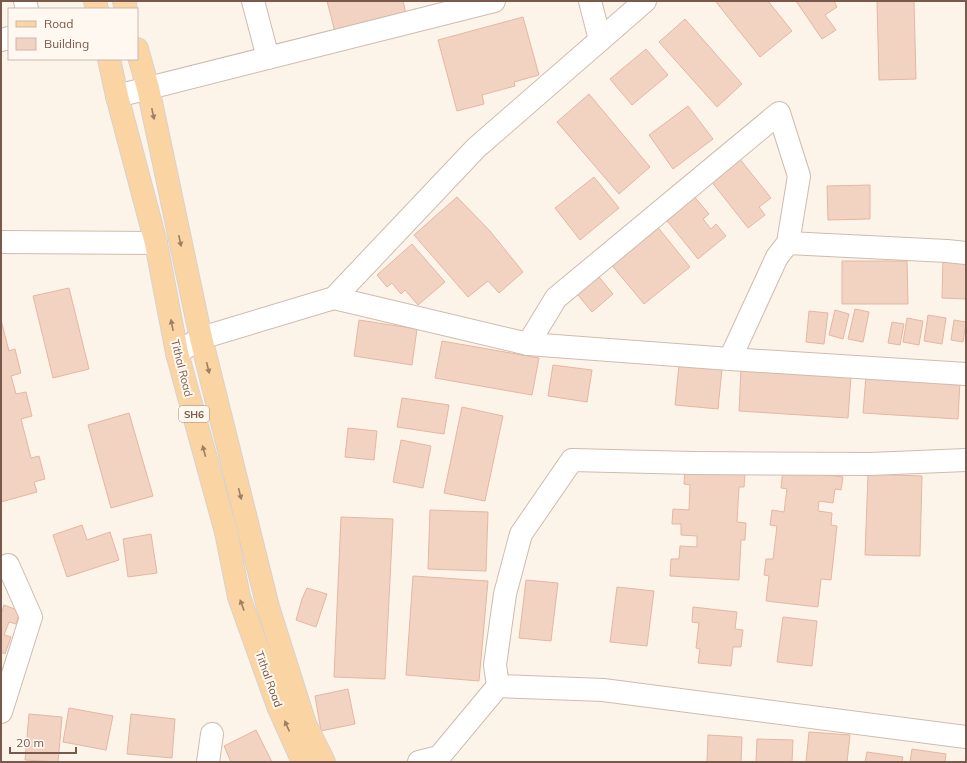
<svg xmlns="http://www.w3.org/2000/svg" width="967" height="763" font-family="Mulish,sans-serif">
<rect width="100%" height="100%" fill="#fcf4e9"/>
<g fill="#f2d2c1" stroke="#e5b7a1">
<path d="M327 1H403L407 18 336 36Z"/>
<path d="M717 1H768L792 31 760 57 716 2Z"/>
<path d="M796 1H834L837 7 825 15 836 30 822 39Z"/>
<path d="M877 1H914L916 79 879 80Z"/>
<path d="M523 17 539 75 514 82 515 86 482 95 484 104 457 111 438 40Z"/>
<path d="M685 19 742 84 717 107 659 42Z"/>
<path d="M646 49 668 75 632 105 610 79Z"/>
<path d="M589 94 650 167 619 194 557 122Z"/>
<path d="M688 106 713 139 673 169 649 135Z"/>
<path d="M739 158 771 198 759 207 765 215 748 228 711 181Z"/>
<path d="M594 177 619 208 580 240 555 208Z"/>
<path d="M870 185V219L828 220 827 186Z"/>
<path d="M692 194 709 214 703 219 711 229 716 224 726 236 698 259 664 217Z"/>
<path d="M457 197 490 231 523 272 499 293 488 281 468 297 414 235Z"/>
<path d="M656 225 690 267 644 304 610 263Z"/>
<path d="M412 244 445 282 418 305 405 290 401 294 392 283 387 287 377 275Z"/>
<path d="M943 259 966 260V299L942 298Z"/>
<path d="M842 261H907L908 304H842Z"/>
<path d="M590 266 613 294 592 312 569 284Z"/>
<path d="M69 288 89 369 53 378 33 296Z"/>
<path d="M855 309 869 312 863 342 848 339Z"/>
<path d="M835 310 849 314 843 339 829 335Z"/>
<path d="M809 311 828 313 824 344 806 342Z"/>
<path d="M928 315 946 318 942 344 924 341Z"/>
<path d="M907 318 923 321 919 345 903 342Z"/>
<path d="M1 320 9 351 15 349 21 373 11 376 16 394 26 392 32 416 21 419 31 458 39 456 45 479 34 482 37 492 1 502Z"/>
<path d="M359 320 417 329 412 365 354 356Z"/>
<path d="M954 320 966 322 963 342 951 340Z"/>
<path d="M892 322 904 324 900 345 888 343Z"/>
<path d="M442 341 539 358 532 395 435 378Z"/>
<path d="M553 365 592 370 587 402 548 396Z"/>
<path d="M679 365 722 369 718 409 675 405Z"/>
<path d="M741 369 851 376 848 418 739 411Z"/>
<path d="M866 376 960 381 958 419 863 413Z"/>
<path d="M402 398 449 405 444 434 397 427Z"/>
<path d="M462 407 503 416 485 501 444 493Z"/>
<path d="M129 413 153 496 111 508 88 425Z"/>
<path d="M348 428 377 431 374 460 345 457Z"/>
<path d="M401 440 431 446 423 488 393 482Z"/>
<path d="M685 470 745 473 744 487H739L737 522 746 523 745 540H741L739 580 670 576 671 559H679L680 546 697 547V536L681 535V524H672L673 509 689 510 690 485 684 484Z"/>
<path d="M783 470 843 477 841 490 835 489 833 503 819 501 818 511 832 513 831 525 837 526 831 580 821 579 818 607 766 601 769 576 764 575 766 559H773L777 526 770 525 772 510 784 512 787 489 781 488Z"/>
<path d="M868 474 922 476 920 556 865 555Z"/>
<path d="M430 510 488 512 486 571 428 569Z"/>
<path d="M341 517 393 519 385 679 334 677Z"/>
<path d="M82 525 87 540 110 532 119 560 67 577 53 535Z"/>
<path d="M151 534 157 573 128 577 123 539Z"/>
<path d="M413 576 488 581 479 681 406 675Z"/>
<path d="M526 580 558 583 551 641 519 638Z"/>
<path d="M617 587 654 591 647 646 610 642Z"/>
<path d="M307 588 327 594 316 627 296 620 302 599Z"/>
<path d="M4 605 20 611 16 624 9 622 4 635 11 637 5 654 1 652V615Z"/>
<path d="M693 607 737 612 735 629 743 630 741 647H733L731 666 698 663 700 649 696 648 699 623 692 622Z"/>
<path d="M783 617 817 621 812 666 777 662Z"/>
<path d="M348 689 355 724 321 731 315 696Z"/>
<path d="M69 708 113 716 106 750 63 742Z"/>
<path d="M29 714 62 717 58 762 25 760Z"/>
<path d="M131 714 175 719 172 758 127 754Z"/>
<path d="M256 730 272 762H231L224 746Z"/>
<path d="M809 732 850 735 847 762H806Z"/>
<path d="M708 735 742 737 741 762H707Z"/>
<path d="M757 739 793 740 792 762H756Z"/>
<path d="M912 749 946 754 945 762H910Z"/>
<path d="M867 752 903 757 902 762H865Z"/>
</g>
<g fill="none" stroke-linecap="round" stroke-linejoin="round">
<g stroke="#cfbbae" stroke-width="24">
<g id="minor">
<path d="M25 1 27 9"/>
<path d="M253 1 268 58"/>
<path d="M590 1 600 40"/>
<path d="M1 40 9 38"/>
<path d="M117 96 494 1"/>
<path d="M1 242 156 243"/>
<path d="M788 243 947 251 966 253"/>
<path d="M334 298 528 344 730 359 966 374"/>
<path d="M528 344 556 298 779 113 799 176 788 243 777 257 730 359"/>
<path d="M498 686 495 665 505 594 521 534 572 460 693 463 870 464 966 460"/>
<path d="M1 712 31 617 8 565"/>
<path d="M208 762 212 734"/>
<path d="M419 762 439 757 498 686 603 690 966 737"/>
</g>
</g>
<g stroke="#cfbbae" stroke-width="24">
<path id="tertiary" d="M177 353 201 338 334 298 476 148 645 1"/>
</g>
<g stroke="#d9d1cd" stroke-width="24">
<g id="primary">
<path d="M95 1 97 9"/>
<path d="M124 1 126 9"/>
<path d="M137 49 148 88 201 338 268 607 305 724 324 762"/>
<path d="M109 59 117 96 156 243 177 353 226 532 239 597 278 706 303 762"/>
</g>
</g>
<use href="#minor" stroke="#fff" stroke-width="22"/>
<use href="#tertiary" stroke="#fff" stroke-width="22"/>
<use href="#primary" stroke="#fad5a3" stroke-width="22"/>
</g>
<defs><path id="oneway-solid" d="M-6-.8H1V-3.2L6.5 0L1 3.2V.8H-6Z"/></defs>
<g fill="#9f7e66">
<use href="#oneway-solid" transform="translate(153 114) rotate(78)"/>
<use href="#oneway-solid" transform="translate(180 241) rotate(78)"/>
<use href="#oneway-solid" transform="translate(172 325) rotate(-101)"/>
<use href="#oneway-solid" transform="translate(208 368) rotate(76)"/>
<use href="#oneway-solid" transform="translate(204 451) rotate(-105)"/>
<use href="#oneway-solid" transform="translate(240 494) rotate(76)"/>
<use href="#oneway-solid" transform="translate(242 605) rotate(-110)"/>
<use href="#oneway-solid" transform="translate(287 726) rotate(-114)"/>
</g>
<g text-anchor="middle" stroke-width="4" stroke-linejoin="round" paint-order="stroke">
<rect fill="#fff8f0" stroke="#a0897d" stroke-width="1" x="179" y="406" width="30" height="16" rx="3"/>
<g font-size="10" font-weight="bold" fill="#78594c">
<text x="194" y="418">SH6</text>
</g>
<g font-size="11" fill="#78594c" stroke="#fff8f0">
<text transform="translate(182 368) rotate(76)" y="4">Tithal Road</text>
<text transform="translate(269 679) rotate(70)" y="4">Tithal Road</text>
</g>
</g>
<rect width="967" height="763" fill="none" stroke="#78594c" stroke-width="4"/>
<rect x="8" y="8" width="130" height="52" fill="#fff8f0" stroke="#c9b8ae"/>
<rect x="16" y="21" width="20" height="6" fill="#fad5a3" stroke="#c9b8ae"/>
<text x="44" y="28" font-size="12" fill="#78594c">Road</text>
<rect x="16" y="38" width="20" height="12" fill="#f2d2c1" stroke="#c9b8ae"/>
<text x="44" y="48" font-size="12" fill="#78594c">Building</text>
<path d="M10 747v6h66v-6" fill="none" stroke="#78594c" stroke-width="2"/>
<text x="16" y="747" font-size="12" fill="#78594c" stroke="#fff8f0" stroke-width="3" paint-order="stroke">20 m</text>
</svg>
